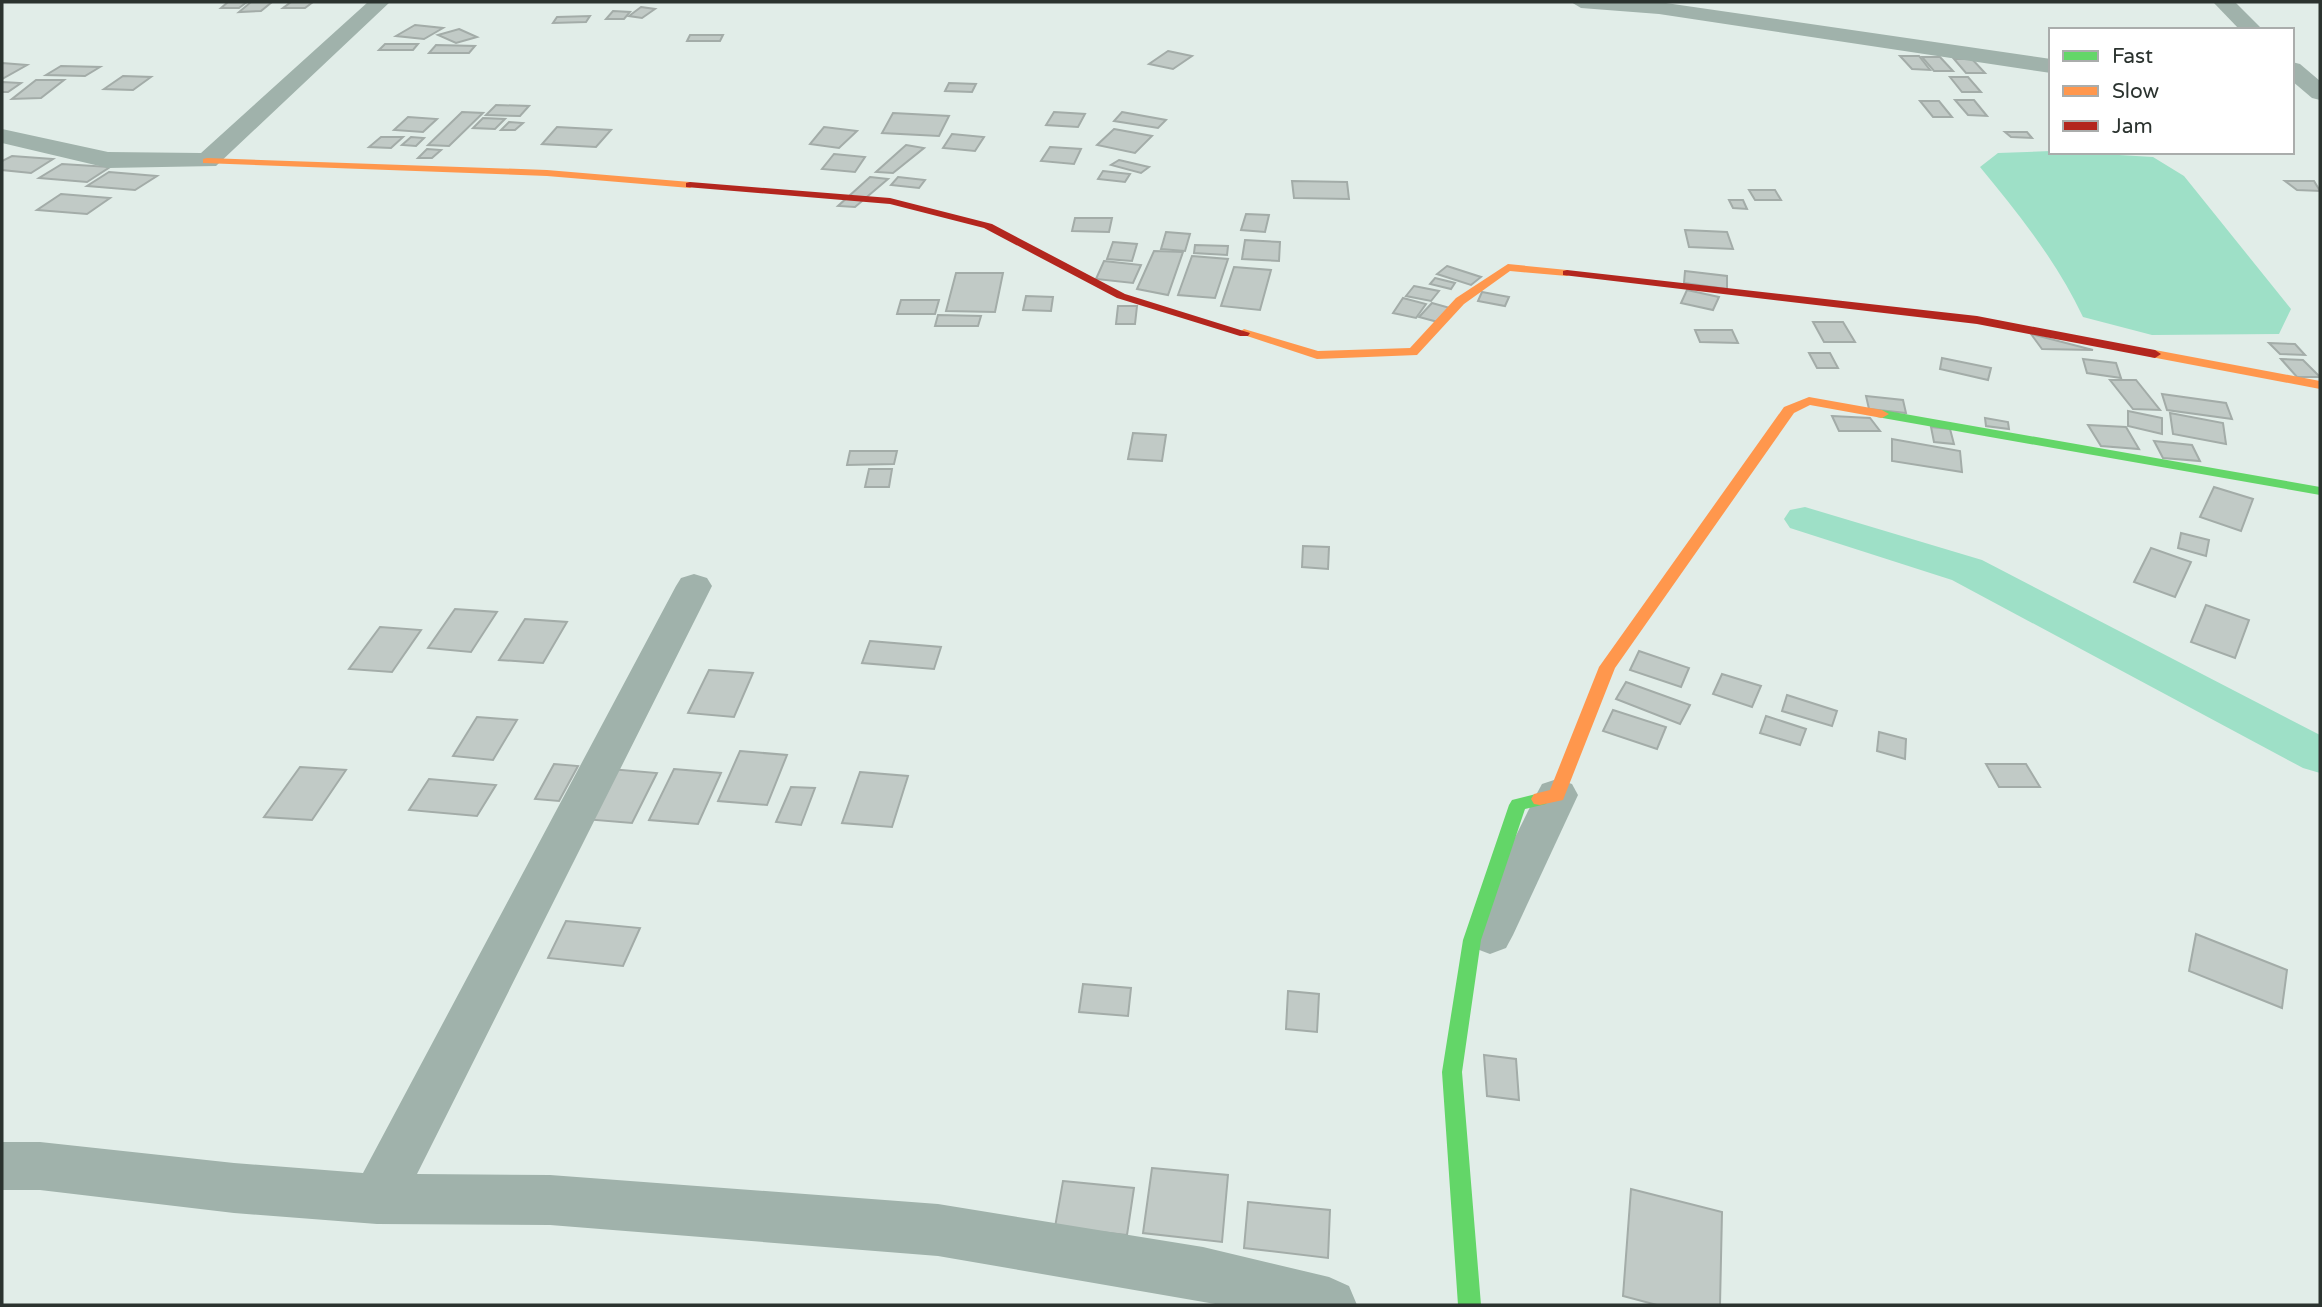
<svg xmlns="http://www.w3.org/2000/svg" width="2322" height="1307" font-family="'Varela Round',sans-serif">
<rect width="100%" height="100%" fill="#e1ede8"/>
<path fill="#9ee0c7" d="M2051 151 2153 157 2184 176 2291 309 2279 334 2152 335 2083 317C2057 262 2019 214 1980 167L1998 153Z"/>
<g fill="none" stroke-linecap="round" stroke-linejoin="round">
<path fill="#9ee0c7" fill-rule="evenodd" d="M1805 507 1982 560 2320 735V773L2303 768 1952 580 1790 528 1784 519 1790 510Z"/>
</g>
<g fill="#c1cac6" stroke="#a3aca8" stroke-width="2">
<path d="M228 2H247L239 8H221Z"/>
<path d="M251 2H272L261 11 239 12Z"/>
<path d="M291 2H313L305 8H283Z"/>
<path d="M641 7 655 9 642 18 629 16Z"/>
<path d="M613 11 630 12 624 19H606Z"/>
<path d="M590 16 586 22 553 23 557 17Z"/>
<path d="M415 25 443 28 424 39 396 36Z"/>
<path d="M459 29 477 37 456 43 438 35Z"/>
<path d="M690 35H723L720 41H687Z"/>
<path d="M385 44H418L413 50H379Z"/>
<path d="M436 45 475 46 469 53H429Z"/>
<path d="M1168 51 1192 56 1173 69 1149 64Z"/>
<path d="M1900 56H1919L1930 70 1912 69Z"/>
<path d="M1922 57H1940L1953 71H1934Z"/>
<path d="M1954 59H1972L1985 73H1966Z"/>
<path d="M2 63 27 65 2 79Z"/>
<path d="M61 66 100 67 85 76 46 75Z"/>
<path d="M123 76 151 77 133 90 104 89Z"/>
<path d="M1950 77H1968L1981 92H1962Z"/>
<path d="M36 80H64L41 98 12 99Z"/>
<path d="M2 82 21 83 8 92H2Z"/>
<path d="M949 83 976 84 972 92 945 91Z"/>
<path d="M1955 100H1974L1987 116 1968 115Z"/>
<path d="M1920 101H1939L1952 117H1933Z"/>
<path d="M496 105 529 106 520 116 486 115Z"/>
<path d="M462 112 483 113 449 146 428 145Z"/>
<path d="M1054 112 1085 114 1078 127 1046 125Z"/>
<path d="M1122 112 1166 120 1158 128 1114 121Z"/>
<path d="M893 113 949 116 939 136 882 133Z"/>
<path d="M408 117 437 119 423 132 394 130Z"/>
<path d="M483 118 505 119 495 129 473 128Z"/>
<path d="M509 122 523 123 515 130H501Z"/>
<path d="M557 127 611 130 596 147 542 144Z"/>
<path d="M824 127 857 131 839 148 810 144Z"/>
<path d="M1114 129 1152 136 1135 153 1097 145Z"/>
<path d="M2005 132H2027L2032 138 2011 137Z"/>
<path d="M952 134 984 137 975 151 943 148Z"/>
<path d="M381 137H403L391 148 369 147Z"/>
<path d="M411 137 424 138 416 146 402 145Z"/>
<path d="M906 145 924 148 893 173 876 172Z"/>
<path d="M1050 147 1081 149 1074 164 1041 161Z"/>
<path d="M427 149 441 150 432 158H418Z"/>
<path d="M834 154 865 157 855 172 822 169Z"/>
<path d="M12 156 53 159 31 173 2 170V161Z"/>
<path d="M1119 160 1149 167 1141 173 1111 165Z"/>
<path d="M62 164 110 167 87 182 39 178Z"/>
<path d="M1103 171 1130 174 1125 182 1098 179Z"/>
<path d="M109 172 157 176 135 190 87 186Z"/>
<path d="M870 177 888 179 855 207 838 206Z"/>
<path d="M898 177 925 180 919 188 891 185Z"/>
<path d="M1292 181 1347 182 1349 199 1294 198Z"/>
<path d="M2285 181H2314L2320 191 2297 190Z"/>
<path d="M1749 190H1775L1781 200H1755Z"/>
<path d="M61 194 110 198 87 214 37 210Z"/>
<path d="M1729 200H1743L1747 209 1733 208Z"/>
<path d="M1246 214 1269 215 1265 232 1241 230Z"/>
<path d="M1075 218H1112L1109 232 1072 231Z"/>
<path d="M1685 230 1727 232 1733 249 1689 247Z"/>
<path d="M1166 232 1190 234 1185 251 1161 249Z"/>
<path d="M1245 240 1280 242 1279 261 1242 259Z"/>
<path d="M1113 242 1137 244 1132 261 1107 259Z"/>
<path d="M1195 245 1228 246 1227 255 1194 253Z"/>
<path d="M1154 251 1183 252 1168 295 1137 289Z"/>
<path d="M1192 256 1228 259 1215 298 1178 295Z"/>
<path d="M1104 261 1141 265 1133 283 1096 279Z"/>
<path d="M1447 266 1481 277 1471 285 1437 274Z"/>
<path d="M1234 267 1271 270 1260 310 1221 306Z"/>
<path d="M1685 271 1727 276V289L1684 283Z"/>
<path d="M956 273H1003L995 312 946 311Z"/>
<path d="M1435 278 1455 283 1451 289 1430 284Z"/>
<path d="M1414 286 1439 291 1431 301 1406 296Z"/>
<path d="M1687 290 1719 297 1713 310 1681 303Z"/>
<path d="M1482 292 1509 297 1505 306 1478 301Z"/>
<path d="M1026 296 1053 297 1051 311 1023 310Z"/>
<path d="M1403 298 1426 304 1416 318 1393 313Z"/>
<path d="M901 300H939L935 314H897Z"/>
<path d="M1432 303 1450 308 1438 322 1419 317Z"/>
<path d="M1118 306H1137L1135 324H1116Z"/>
<path d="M938 315 981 316 978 326H935Z"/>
<path d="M1813 322H1843L1855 342H1824Z"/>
<path d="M1695 330H1732L1738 343 1700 342Z"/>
<path d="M2031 334 2093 350 2042 349Z"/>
<path d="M2269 343 2295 344 2305 355 2280 354Z"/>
<path d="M1809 353H1830L1838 368H1817Z"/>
<path d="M1942 358 1991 368 1988 380 1940 369Z"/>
<path d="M2083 359 2116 363 2121 378 2087 373Z"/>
<path d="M2281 359 2303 360 2320 377H2297Z"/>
<path d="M2110 380H2136L2160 410 2133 409Z"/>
<path d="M2162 394 2226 403 2232 419 2167 410Z"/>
<path d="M1866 396 1903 400 1906 413 1869 409Z"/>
<path d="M2128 411 2162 418V434L2128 426Z"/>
<path d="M2170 413 2223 423 2226 444 2173 434Z"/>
<path d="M1832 416 1870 418 1880 431H1839Z"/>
<path d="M1985 418 2008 422 2009 429 1986 426Z"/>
<path d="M2088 425 2126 427 2139 449 2101 446Z"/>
<path d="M1931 427 1950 429 1954 444 1934 442Z"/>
<path d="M1133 433 1166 435 1162 461 1128 459Z"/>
<path d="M1892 439 1960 451 1962 472 1892 461Z"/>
<path d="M2154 441 2192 445 2200 461 2163 458Z"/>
<path d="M850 451H897L894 464 847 465Z"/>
<path d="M869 469H892L889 487H865Z"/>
<path d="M2214 487 2253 499 2241 531 2200 517Z"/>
<path d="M2181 533 2209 540 2206 556 2178 548Z"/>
<path d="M1303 546 1329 547 1328 569 1302 567Z"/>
<path d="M2151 548 2191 562 2175 597 2134 582Z"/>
<path d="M2206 605 2249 620 2235 658 2191 642Z"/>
<path d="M455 609 497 612 471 652 428 648Z"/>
<path d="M525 619 567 622 543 663 499 660Z"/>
<path d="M380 627 421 630 392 672 349 669Z"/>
<path d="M870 641 941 647 934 669 862 663Z"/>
<path d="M1639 651 1689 668 1681 687 1630 670Z"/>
<path d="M709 670 753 673 734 717 688 713Z"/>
<path d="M1722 674 1761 686 1752 707 1713 694Z"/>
<path d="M1626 682 1690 705 1680 724 1616 699Z"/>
<path d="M1787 695 1837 711 1832 726 1782 711Z"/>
<path d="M1613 710 1666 727 1657 749 1603 731Z"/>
<path d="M1766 716 1806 729 1800 745 1760 733Z"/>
<path d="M477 717 517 720 493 760 453 756Z"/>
<path d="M1879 732 1906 739 1905 759 1877 751Z"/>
<path d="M740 751 787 755 767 805 718 801Z"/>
<path d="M554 764 578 766 559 801 535 799Z"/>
<path d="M1986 764H2026L2040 787H1999Z"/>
<path d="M300 767 346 770 312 820 264 817Z"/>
<path d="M610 769 657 773 632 823 583 819Z"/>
<path d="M674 769 721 773 698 824 649 820Z"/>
<path d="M860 772 908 776 892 827 842 823Z"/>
<path d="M429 779 496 785 477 816 409 810Z"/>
<path d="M791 787 815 788 801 825 776 822Z"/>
<path d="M566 921 640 928 623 966 548 958Z"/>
<path d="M2196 934 2287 970 2282 1008 2189 971Z"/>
<path d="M1083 984 1131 988 1128 1016 1079 1012Z"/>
<path d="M1288 991 1319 994 1317 1032 1286 1029Z"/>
<path d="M1484 1055 1516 1059 1519 1100 1487 1096Z"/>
<path d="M1152 1168 1228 1175 1222 1242 1143 1233Z"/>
<path d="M1063 1181 1134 1188 1127 1235 1055 1227Z"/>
<path d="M1631 1189 1722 1212 1720 1305H1657L1623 1296Z"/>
<path d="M1248 1202 1330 1210 1328 1258 1244 1248Z"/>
</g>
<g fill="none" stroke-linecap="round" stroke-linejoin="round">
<g fill="#a0b2ab" fill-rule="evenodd">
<path d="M368 2H390L216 166 108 168 2 143V129L108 152 201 153Z"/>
<path d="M1571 2H1659L2051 59V73L1659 14 1581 8Z"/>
<path d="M2213 2H2235L2263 30H2240Z"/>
<path d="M2292 62 2300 64 2320 81V100L2312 98 2292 81Z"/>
<path d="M694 574 707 578 712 586 417 1174 550 1175 938 1204 1203 1247 1329 1277 1349 1286 1357 1305H1221L938 1256 550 1225 377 1224 234 1213 40 1190H2V1142H40L234 1163 363 1173 676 586 681 578Z"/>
<path d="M1557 779 1572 784 1578 795 1513 935 1506 948 1490 954 1474 948 1467 935 1536 795 1542 784Z"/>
</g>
<g fill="#63d668" fill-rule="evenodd">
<path d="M1882 410 2320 487V495L1877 417 1875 414Z"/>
<path d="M1540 793 1546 794 1549 799 1546 804 1525 809 1481 940 1462 1072 1481 1305H1458L1442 1072 1463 940 1509 805 1512 800Z"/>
</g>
<g fill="#ff974d" fill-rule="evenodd">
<path d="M207 158 547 170 690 182 695 185 690 188 547 176 203 163V159Z"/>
<path d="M1508 264 1567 270 1573 273 1567 276 1510 271 1464 304 1417 355 1317 359 1238 333 1244 329 1318 351 1410 348 1456 298Z"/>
<path d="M2155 350 2320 381V389L2151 357 2149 354Z"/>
<path d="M1809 397 1882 410 1889 414 1882 418 1810 405 1794 413 1615 668 1563 800 1540 805 1534 804 1531 799 1534 794 1550 790 1599 667 1784 407Z"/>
</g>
<g fill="#b3261e" fill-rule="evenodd">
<path d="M690 182 890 198 992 224 1125 294 1250 333 1248 336H1240L1117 298 984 228 890 204 686 187V183Z"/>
<path d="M1567 270 1977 316 2155 350 2161 354 2155 358 1977 324 1563 275V271Z"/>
</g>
</g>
<rect width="2322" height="1307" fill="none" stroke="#2b332f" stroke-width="7"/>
<rect x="2049" y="28" width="245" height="126" fill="#ffffff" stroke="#aaadac" stroke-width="2"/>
<rect x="2063" y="51" width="35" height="10" fill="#63d668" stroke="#aaadac" stroke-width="2"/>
<text x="2112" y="63" font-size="21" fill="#2b332f">Fast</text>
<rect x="2063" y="86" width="35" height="10" fill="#ff974d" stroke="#aaadac" stroke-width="2"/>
<text x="2112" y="98" font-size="21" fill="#2b332f">Slow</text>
<rect x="2063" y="121" width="35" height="10" fill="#b3261e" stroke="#aaadac" stroke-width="2"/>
<text x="2112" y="133" font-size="21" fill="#2b332f">Jam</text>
</svg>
